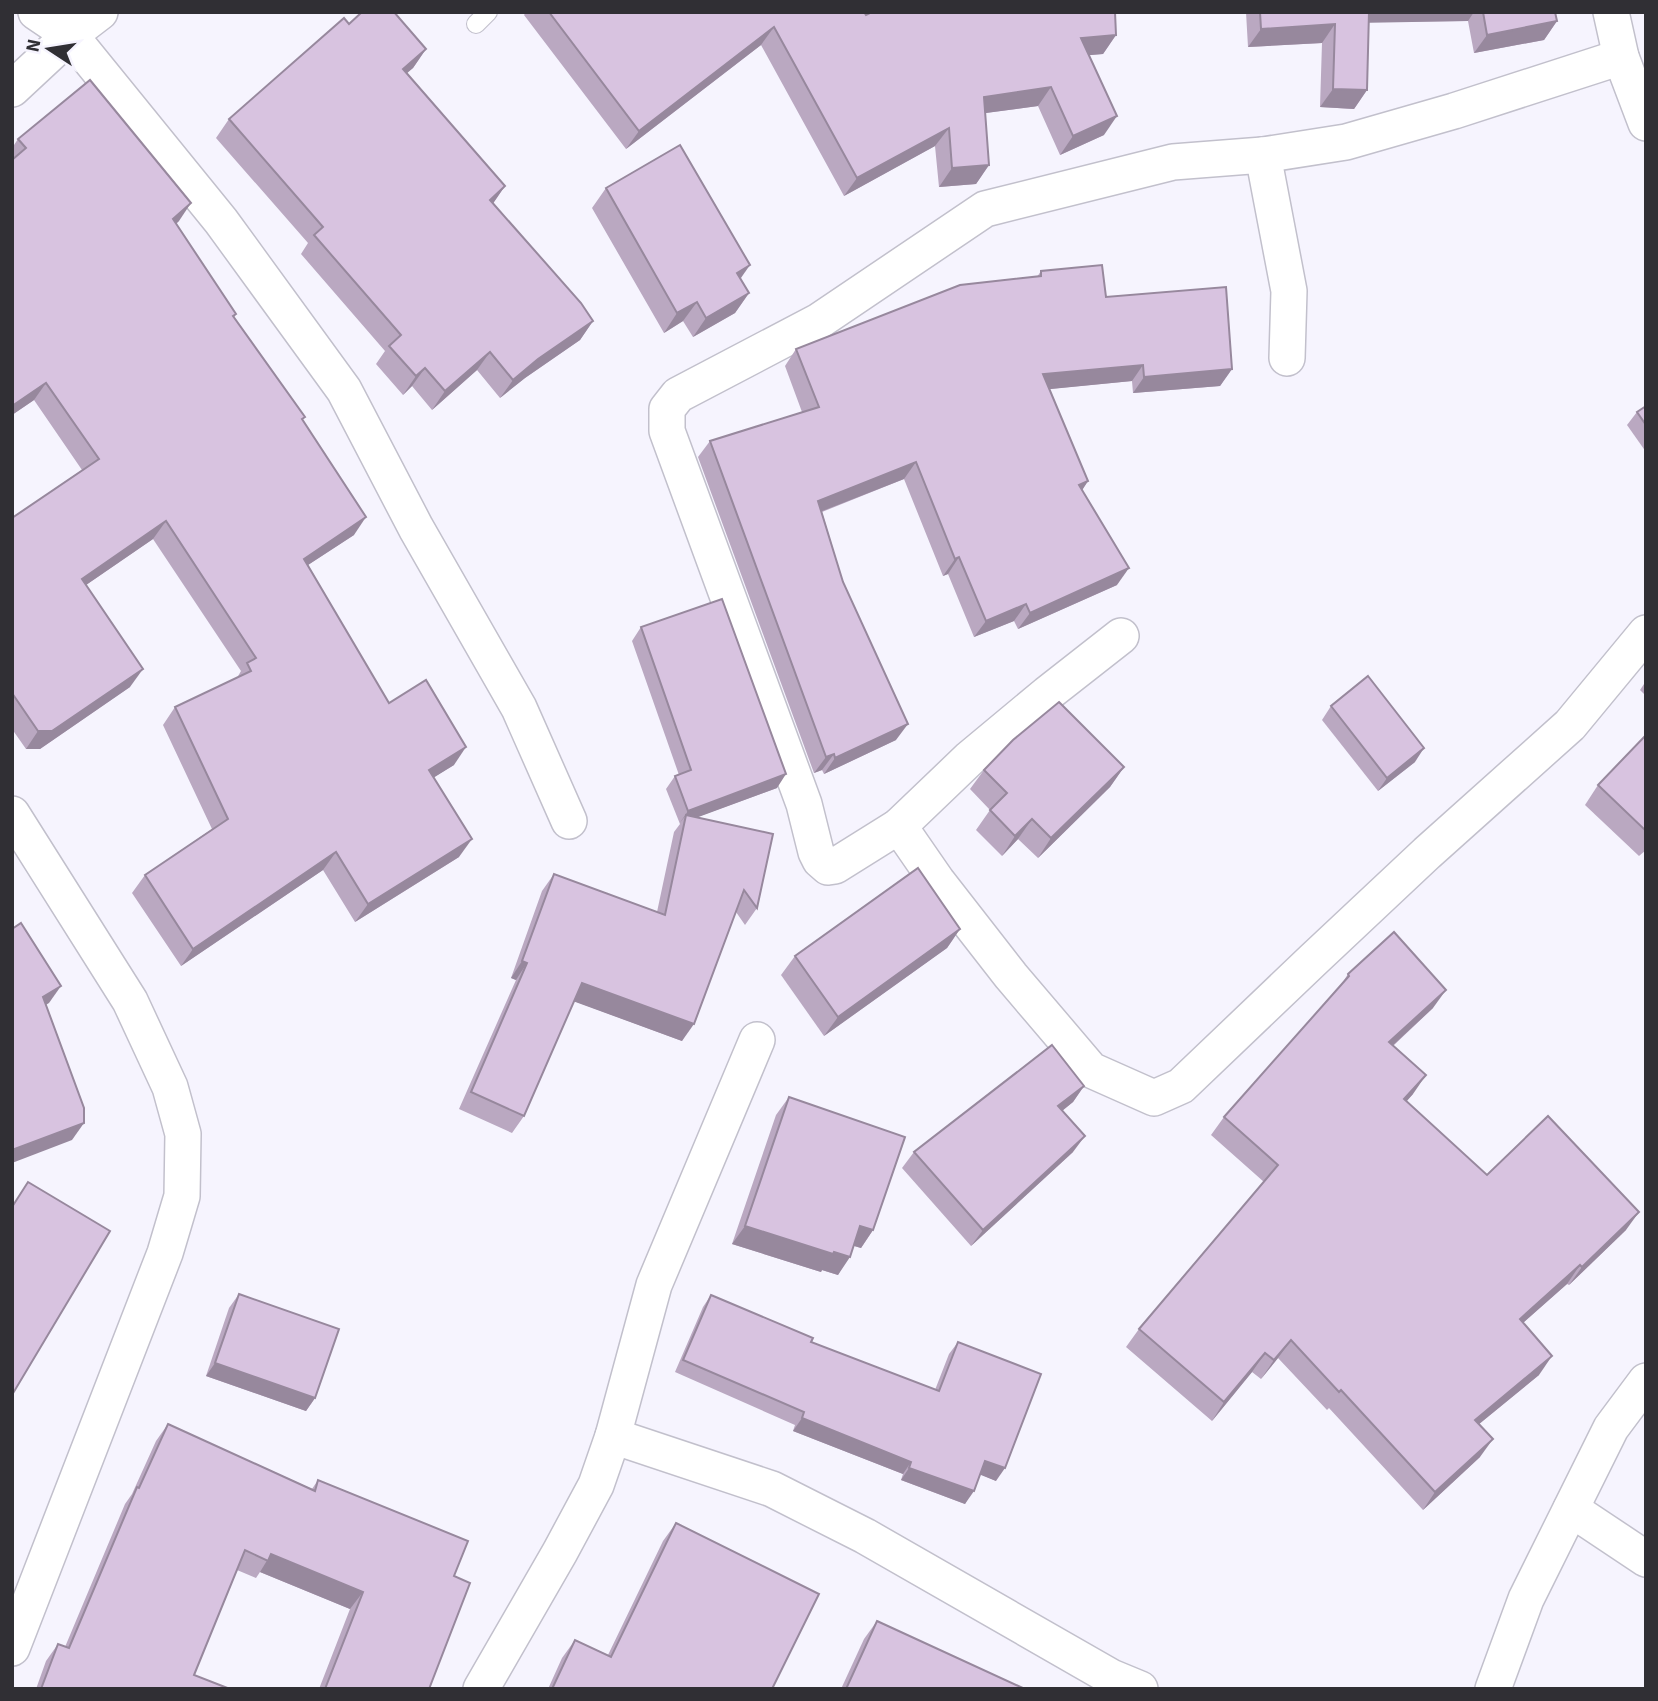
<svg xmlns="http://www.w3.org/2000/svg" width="1658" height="1701" font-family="'Source Sans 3',sans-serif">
<rect width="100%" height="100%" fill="#f6f4fe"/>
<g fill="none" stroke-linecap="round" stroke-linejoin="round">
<g stroke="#c2c0cc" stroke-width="20">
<path id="service" d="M476 24 488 12"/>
</g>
<g stroke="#c2c0cc" stroke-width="38">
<g id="minor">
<path d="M36 12 70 35 221 221 344 390 416 528 519 708 569 821"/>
<path d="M1611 12 1621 57 1646 123"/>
<path d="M12 89 70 35 100 12"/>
<path d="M1263 155 1289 291 1287 358"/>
<path d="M1121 636 1047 694 970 758 899 826 835 866 828 867 820 860 816 852 804 804 667 431V409L678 395 819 321 985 209 1173 162 1263 155 1346 142 1454 111 1621 57"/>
<path d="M12 814 130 1001 170 1087 183 1134 182 1196 165 1253 12 1648"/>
<path d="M899 826 937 881 1011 976 1091 1070 1154 1098 1181 1086 1313 960 1427 853 1570 725 1646 633"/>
<path d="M613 1436 772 1489 865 1536 1111 1677 1140 1689"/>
<path d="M1571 1509 1646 1559"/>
<path d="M481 1689 560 1552 596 1485 613 1436 654 1285 757 1040"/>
<path d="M1493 1689 1526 1599 1611 1428 1646 1381"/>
</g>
</g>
<use href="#service" stroke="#fff" stroke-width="18"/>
<use href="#minor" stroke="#fff" stroke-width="35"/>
</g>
<g fill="#baa8c1">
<path d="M526 12H864L866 15 1116 35 1103 54 1089 55 1104 135 1060 155 1038 106 985 113 989 165 976 184 939 187 935 146 844 196 761 45 626 149 524 15Z"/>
<path d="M1246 12H1555L1557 21 1544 40 1474 53 1468 21 1369 22 1367 90 1354 109 1320 107 1322 43 1248 47Z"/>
<path d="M349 24 426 49 413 68 406 73 505 186 493 203 593 321 580 340 525 378 500 398 477 370 432 410 412 386 403 395 376 364 385 351 301 254 308 243 216 138 229 119Z"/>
<path d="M18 139 179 221 176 224 236 314 234 318 303 420 354 535 308 565 389 703 454 765 434 777 459 857 355 922 323 870 181 966 132 893 145 875 212 829 163 725 175 707 237 678 241 671 153 539 86 585 130 687 40 749H26L12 729V518L82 470 34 400 12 415V148Z"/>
<path d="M606 188 740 279 749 293 735 313 693 337 683 321 664 333 592 208Z"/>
<path d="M1041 271 1106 297 1232 369 1220 386 1133 393 1132 381 1049 389 1088 481 1082 490 1117 585 1018 629 1014 621 974 637 948 574 943 576 904 479 822 512 843 582 896 740 824 774 822 770 814 773 698 457 710 441 802 412 785 366 796 349 1037 277Z"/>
<path d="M1646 406V452L1627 425 1637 412Z"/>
<path d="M641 627 777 788 697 817 757 908 745 925 736 912 682 1041 574 1001 524 1116 512 1133 459 1109 516 980 511 978 542 891 554 874 657 912 674 832 680 824 666 789 675 776 679 775 632 641Z"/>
<path d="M1646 681V696L1640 690Z"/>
<path d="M1331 706 1415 762 1378 791 1322 720Z"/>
<path d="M1646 735V850L1639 856 1585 805 1598 785Z"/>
<path d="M1124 767 1110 787 1038 858 1018 839 1002 856 976 830 990 810 970 789 984 770Z"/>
<path d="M960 929 947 948 824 1036 781 975 795 956Z"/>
<path d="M1348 974 1433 1008 1393 1046 1413 1094 1406 1101 1487 1175 1626 1230 1569 1285 1567 1284 1523 1323 1539 1375 1479 1424 1480 1457 1423 1510 1329 1408 1327 1410 1278 1358 1261 1379 1252 1372 1212 1421 1126 1347 1139 1329 1264 1182 1211 1135 1224 1117 1339 988Z"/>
<path d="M1084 1086 1073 1102 1062 1111 1073 1152 971 1246 902 1168 914 1152Z"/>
<path d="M789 1097 873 1230 861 1248 854 1246 838 1275 822 1270 821 1272 732 1244 776 1115Z"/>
<path d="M239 1294 315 1398 306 1411 206 1376 229 1308Z"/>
<path d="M711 1295 811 1342 935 1390 949 1354 958 1342 996 1481 980 1474 965 1504 901 1480 903 1474 793 1431 795 1425 675 1372 703 1307Z"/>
<path d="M168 1424 312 1489 318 1480 454 1576 429 1689H319L350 1609 260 1572 256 1578 237 1570 194 1675 230 1689H36L46 1661 58 1644 65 1647 125 1504 132 1494 156 1441Z"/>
<path d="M676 1523 772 1689H548L562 1658 575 1640 608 1655 663 1541Z"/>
<path d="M877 1621 1025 1689H841L864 1639Z"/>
</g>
<g fill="#97889d">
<path d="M1363 12H1474L1468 21 1356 23Z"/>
<path d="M1557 21 1544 40 1474 53 1487 35Z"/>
<path d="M1335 24 1322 43 1248 47 1261 29Z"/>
<path d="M774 27 761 45 626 149 639 131Z"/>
<path d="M1116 35 1103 54 1068 57 1081 38Z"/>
<path d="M426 49 413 68 390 88 403 69Z"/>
<path d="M1051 87 1038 106 971 115 984 97Z"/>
<path d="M1333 89 1367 90 1354 109 1320 107Z"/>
<path d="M1117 116 1104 135 1060 155 1073 136Z"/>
<path d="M949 128 935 146 844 196 857 178Z"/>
<path d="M989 165 976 184 939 187 952 168Z"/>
<path d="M505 186 492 205 490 200Z"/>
<path d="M191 203 179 221 160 237 173 219Z"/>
<path d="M750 265 736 285 737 273Z"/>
<path d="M749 293 735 313 693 337 706 318Z"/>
<path d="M697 302 683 321 664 333 677 313Z"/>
<path d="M593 321 580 340 525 378 500 398 513 380 538 359Z"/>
<path d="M490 352 477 370 432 410 445 391Z"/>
<path d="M1143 365 1132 381 1031 391 1043 374Z"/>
<path d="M425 368 412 386 403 395 416 376Z"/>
<path d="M1232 369 1220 386 1133 393 1144 377Z"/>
<path d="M46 383 34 400 12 415V406Z"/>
<path d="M916 462 904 479 807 517 818 501Z"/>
<path d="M1088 481 1077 498 1079 485Z"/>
<path d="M366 517 354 535 291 576 304 559Z"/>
<path d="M166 521 153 539 70 596 82 579Z"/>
<path d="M959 557 948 574 943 576 955 559Z"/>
<path d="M1129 568 1117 585 1018 629 1030 613Z"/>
<path d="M1026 604 1014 621 974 637 986 621Z"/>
<path d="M143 669 130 687 40 749H26L38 731Z"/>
<path d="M908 724 896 740 824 774 835 758Z"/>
<path d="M466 747 454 765 417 788 429 770Z"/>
<path d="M1424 748 1415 762 1378 791 1387 778Z"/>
<path d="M834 754 822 770 814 773 826 757Z"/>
<path d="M1124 767 1110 787 1038 858 1051 838Z"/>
<path d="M786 774 777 788 685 822 686 815 679 824 688 811Z"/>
<path d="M1032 819 1018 839 1002 856 1015 836Z"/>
<path d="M472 839 459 857 355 922 368 904Z"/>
<path d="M336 852 323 870 181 966 193 949Z"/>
<path d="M960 929 947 948 824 1036 838 1017Z"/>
<path d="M522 961 527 963 516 980 511 978Z"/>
<path d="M582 983 694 1024 682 1041 570 1000Z"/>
<path d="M61 986 49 1003 31 1014 43 997Z"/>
<path d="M1446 990 1433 1008 1376 1061 1389 1042Z"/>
<path d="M1426 1075 1413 1094 1392 1118 1404 1099Z"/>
<path d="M1084 1086 1073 1102 1047 1123 1058 1106Z"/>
<path d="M84 1123 72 1140 12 1163V1150Z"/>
<path d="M1085 1136 1073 1152 971 1246 983 1230Z"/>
<path d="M1639 1212 1626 1230 1569 1285 1582 1267Z"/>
<path d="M745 1226 850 1257 838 1275 822 1270 821 1272 732 1244Z"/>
<path d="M860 1226 873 1230 861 1248 848 1244Z"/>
<path d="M1580 1265 1567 1284 1507 1337 1520 1319Z"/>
<path d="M1291 1340 1278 1358 1261 1379 1274 1360Z"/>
<path d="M1265 1353 1252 1372 1212 1421 1224 1402Z"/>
<path d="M1552 1356 1539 1375 1462 1438 1475 1420Z"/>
<path d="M215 1363 315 1398 306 1411 206 1376Z"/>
<path d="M802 1418 911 1462 903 1474 793 1431Z"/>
<path d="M1493 1439 1480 1457 1423 1510 1435 1492Z"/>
<path d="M985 1461 1005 1468 996 1481 976 1473Z"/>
<path d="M909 1468 974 1491 965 1504 901 1480Z"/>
<path d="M271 1554 363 1592 350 1609 260 1572Z"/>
</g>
<g fill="#d8c3e0" stroke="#97889d" stroke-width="2">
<path d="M362 12H394L426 49 403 69 505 186 490 200 581 303 593 321 538 359 513 380 490 352 445 391 425 368 416 376 389 346 401 335 314 235 323 227 229 119 344 18 349 24Z"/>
<path d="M549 12H864L866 15 872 12H1115L1116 35 1081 38 1117 116 1073 136 1051 87 984 97 989 165 952 168 949 128 857 178 774 27 639 131Z"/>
<path d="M1260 12H1369L1367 90 1333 89 1335 24 1261 29Z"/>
<path d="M1483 12H1555L1557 21 1487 35Z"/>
<path d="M90 80 191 203 173 219 236 314 233 316 305 417 302 419 366 517 304 559 389 703 426 680 466 747 429 770 472 839 368 904 336 852 193 949 145 875 228 819 175 707 251 671 247 663 256 658 166 521 82 579 143 669 52 731H38L12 693V518L99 459 46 383 12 406V160L26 148 18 139Z"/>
<path d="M680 145 750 265 737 273 749 293 706 318 697 302 677 313 606 188Z"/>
<path d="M1102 265 1106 297 1226 287 1232 369 1144 377 1143 365 1043 374 1088 481 1079 485 1129 568 1030 613 1026 604 986 621 959 557 955 559 916 462 818 501 843 582 908 724 835 758 834 754 826 757 710 441 819 407 796 349 960 285 1041 276V271Z"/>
<path d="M1646 406V425L1637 412Z"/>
<path d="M722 599 786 774 688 811 675 776 691 770 641 627Z"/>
<path d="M1368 676 1424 748 1387 778 1331 706Z"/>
<path d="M1059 702 1124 767 1051 838 1032 819 1015 836 990 810 1007 793 984 770 1013 740Z"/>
<path d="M1646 735V831L1598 785Z"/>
<path d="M686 815 773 834 757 908 744 890 694 1024 582 983 524 1116 471 1092 527 963 522 961 554 874 665 915Z"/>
<path d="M918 868 960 929 838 1017 795 956Z"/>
<path d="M21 923 61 986 43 997 84 1108V1123L12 1150V929Z"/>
<path d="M1394 932 1446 990 1389 1042 1426 1075 1404 1099 1487 1175 1548 1116 1639 1212 1582 1267 1580 1265 1520 1319 1552 1356 1475 1420 1493 1439 1435 1492 1341 1390 1339 1392 1291 1340 1274 1360 1265 1353 1224 1402 1139 1329 1278 1165 1224 1117 1349 976 1348 974Z"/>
<path d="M1052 1045 1084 1086 1058 1106 1085 1136 983 1230 914 1152Z"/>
<path d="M789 1097 905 1137 873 1230 860 1226 850 1257 834 1252 833 1254 745 1226Z"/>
<path d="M28 1182 110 1231 12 1395V1207Z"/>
<path d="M239 1294 339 1329 315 1398 215 1363Z"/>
<path d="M711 1295 813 1338 811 1342 939 1391 958 1342 1041 1374 1005 1468 985 1461 974 1491 909 1468 911 1462 802 1418 804 1412 683 1360Z"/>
<path d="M168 1424 315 1491 318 1480 468 1541 454 1576 470 1583 429 1689H325L363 1592 271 1554 268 1561 245 1550 194 1675 230 1689H41L58 1644 69 1648 137 1487 139 1488Z"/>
<path d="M676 1523 819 1594 772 1689H552L575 1640 611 1657Z"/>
<path d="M877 1621 1025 1689H846Z"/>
</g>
<rect width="1658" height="1701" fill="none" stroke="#302f34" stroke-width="28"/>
<g transform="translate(49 49) rotate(282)" stroke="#f6f4fe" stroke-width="5" paint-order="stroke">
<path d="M0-5L12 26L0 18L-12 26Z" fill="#302f34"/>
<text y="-10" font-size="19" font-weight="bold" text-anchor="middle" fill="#302f34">N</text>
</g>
</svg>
